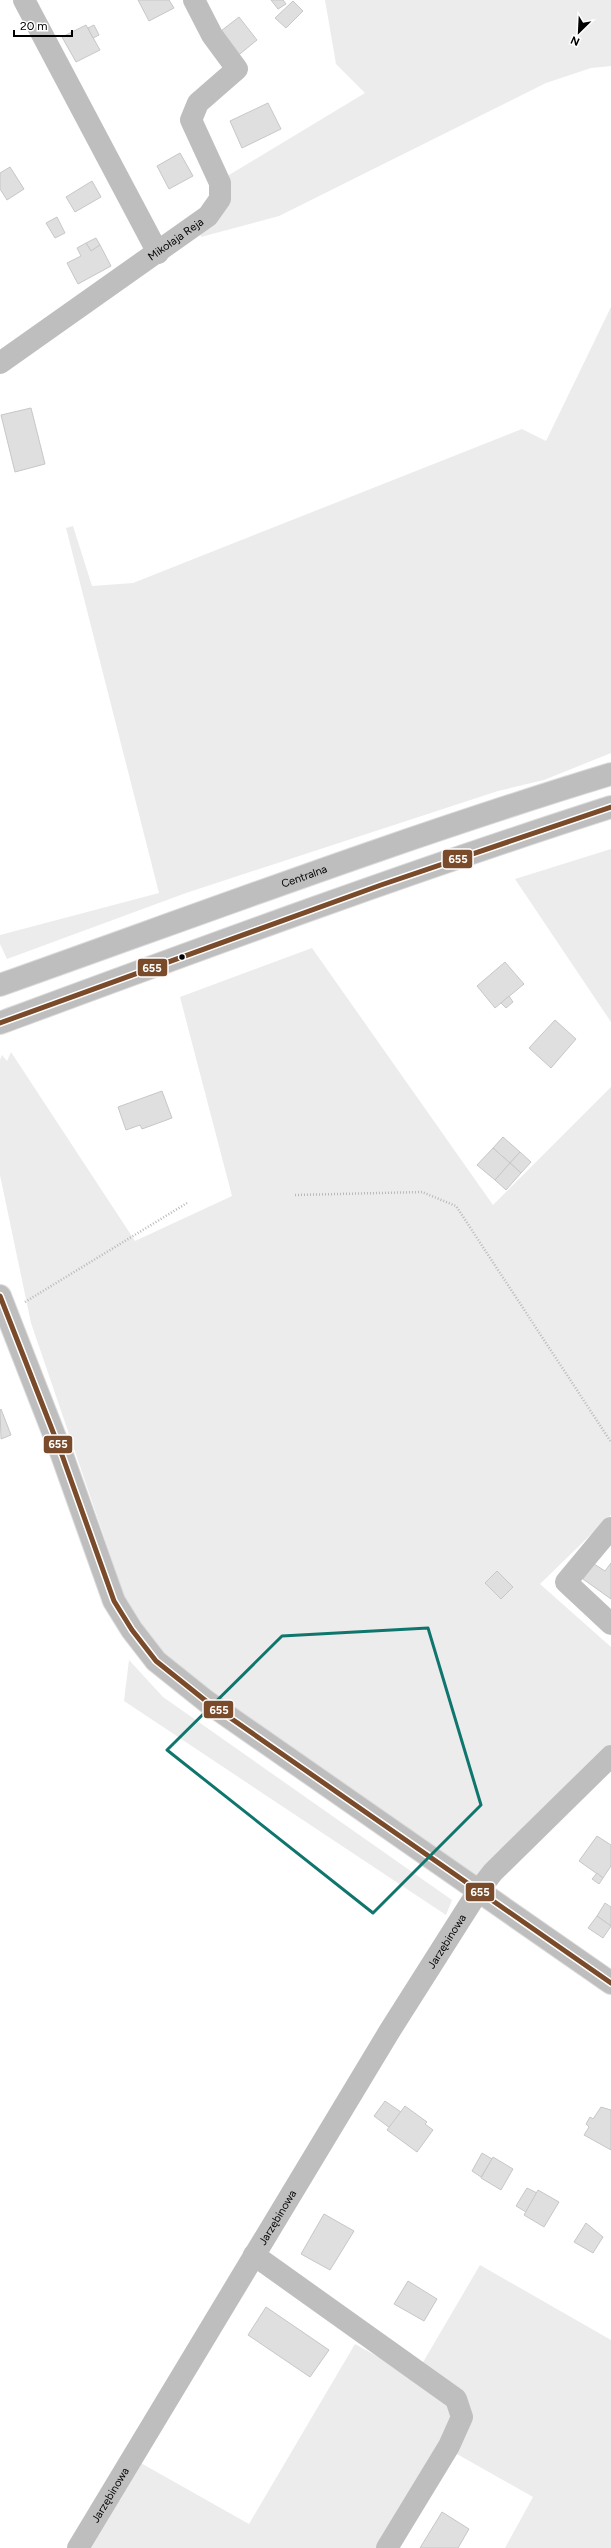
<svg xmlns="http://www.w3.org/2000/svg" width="611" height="2548" font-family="Figtree,sans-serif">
<rect width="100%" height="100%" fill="#fff"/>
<g fill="#ececec">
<path d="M325 0H611V66L591 68 546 83 279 216 201 237 198 214 208 203 214 184 365 93 336 64Z"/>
<path d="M611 307V753L544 780 498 791 186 893 7 959 0 944V935L159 893 66 528 73 526 92 586 133 583 522 429 546 441Z"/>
<path d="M611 849V1022L515 879Z"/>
<path d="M312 948 493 1205 611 1087V1515L540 1584 611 1647V1763L474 1898 167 1663 124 1595 31 1323 0 1175V1060L2 1055 7 1061 11 1052 135 1241 232 1196 180 997Z"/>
<path d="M129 1660 163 1697 452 1900 446 1915 124 1701Z"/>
<path d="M480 2265 611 2340V2548H505L533 2497 441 2445 378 2548H89L139 2462 249 2524 355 2344 411 2375 422 2364Z"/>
</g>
<g fill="#dfdfdf" stroke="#c7c7c7">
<path d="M138 0H169L174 8 149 21Z"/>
<path d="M271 0H283L286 4 278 9Z"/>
<path d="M293 1 303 11 286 28 275 18Z"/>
<path d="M239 17 257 40 235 58 217 34Z"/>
<path d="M86 25 100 50 76 62 62 37Z"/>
<path d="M94 25 99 35 93 38 88 28Z"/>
<path d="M268 103 281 129 242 148 230 121Z"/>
<path d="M180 153 193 176 169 189 157 166Z"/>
<path d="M10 167 24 189 7 200 0 189V173Z"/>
<path d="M92 181 101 197 75 212 66 197Z"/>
<path d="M57 217 65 233 55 238 46 223Z"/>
<path d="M96 238 100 245 91 251 86 243Z"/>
<path d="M86 243 91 251 100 245 111 266 78 284 67 263 81 256 77 248Z"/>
<path d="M31 408 45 464 15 472 1 415Z"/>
<path d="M505 962 524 984 495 1008 477 986Z"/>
<path d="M509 996 513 1002 506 1008 501 1003Z"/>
<path d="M555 1020 576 1039 551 1068 529 1048Z"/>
<path d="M162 1091 172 1118 142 1129 140 1125 126 1130 118 1107Z"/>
<path d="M503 1137 520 1152 510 1163 493 1148Z"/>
<path d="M493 1148 510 1163 495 1180 477 1165Z"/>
<path d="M520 1152 531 1162 521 1173 510 1163Z"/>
<path d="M510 1163 521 1173 506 1190 495 1180Z"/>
<path d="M1 1409 11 1435 1 1439 0 1410Z"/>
<path d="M611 1563V1599L583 1579 594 1564 605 1571Z"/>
<path d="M497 1571 513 1587 501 1599 485 1583Z"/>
<path d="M597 1836 611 1845V1866L603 1878 579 1861Z"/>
<path d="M597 1873 603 1878 599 1884 592 1879Z"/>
<path d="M605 1903 611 1907V1926L597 1916Z"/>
<path d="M597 1916 611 1926 603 1938 588 1928Z"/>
<path d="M385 2101 401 2112 390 2128 374 2116Z"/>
<path d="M405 2106 427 2122 425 2124 433 2130 417 2152 387 2130Z"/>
<path d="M601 2107 611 2110V2150L584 2135 589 2127 586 2124 590 2117 593 2119Z"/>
<path d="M482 2153 492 2159 481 2177 472 2171Z"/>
<path d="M493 2157 513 2169 501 2190 481 2178Z"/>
<path d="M527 2188 537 2193 526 2212 516 2206Z"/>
<path d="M538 2190 559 2202 544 2227 524 2215Z"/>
<path d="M324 2214 354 2231 330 2270 301 2254Z"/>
<path d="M586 2223 603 2237 593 2253 574 2242Z"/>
<path d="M408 2281 437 2299 424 2321 394 2304Z"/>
<path d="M266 2307 329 2350 310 2377 248 2335Z"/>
<path d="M442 2512 469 2529 458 2548H420Z"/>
</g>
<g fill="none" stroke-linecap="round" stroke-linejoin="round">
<g stroke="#dbdbdb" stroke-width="24">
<g id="major">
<path id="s3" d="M0 985C203 913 404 837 611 774"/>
<path d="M0 1023C203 948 405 873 611 807"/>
<path d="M0 1296 62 1455 114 1601 132 1630 156 1661 206 1701 611 1983"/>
</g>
</g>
<g stroke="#b9b9b9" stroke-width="2.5" stroke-dasharray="1 2" stroke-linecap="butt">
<path d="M295 1195 422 1192 456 1206 611 1442"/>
<path d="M25 1302 187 1203"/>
</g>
<g stroke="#bebebe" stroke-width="22">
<path d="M24 0 158 253"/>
<path id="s1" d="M0 363 208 216 220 199V183L191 120 198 103 237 69 212 35 194 0"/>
<path d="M611 1528 566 1582 611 1624"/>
<path d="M254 2255 456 2399 462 2417 449 2446 387 2548"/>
<path id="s2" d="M78 2548 389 2032 479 1890 493 1872 611 1756"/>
</g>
<use href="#major" stroke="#bebebe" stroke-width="22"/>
<g stroke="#fff" stroke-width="8">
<g id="bus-1">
<path d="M0 1023 381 885 611 807"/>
<path d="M0 1296 62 1455 114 1601 132 1630 156 1661 206 1701 611 1983"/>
</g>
</g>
<use href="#bus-1" stroke="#7a4b2a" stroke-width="5"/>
</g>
<path fill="none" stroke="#0f766e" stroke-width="3" stroke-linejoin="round" d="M428 1628 481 1805 373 1913 167 1750 282 1636Z"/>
<circle fill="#000" stroke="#fff" stroke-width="1.5" cx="182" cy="957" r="3.5"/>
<g text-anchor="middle" stroke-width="3" stroke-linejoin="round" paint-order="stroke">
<g font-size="11" fill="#000" stroke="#fff">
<text dy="4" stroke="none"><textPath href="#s1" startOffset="215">Mikołaja Reja</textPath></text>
<text dy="4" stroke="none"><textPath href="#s3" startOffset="323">Centralna</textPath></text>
<text dy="4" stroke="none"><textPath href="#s2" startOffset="710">Jarzębinowa</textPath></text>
<text dy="4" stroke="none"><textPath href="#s2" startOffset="386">Jarzębinowa</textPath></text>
<text dy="4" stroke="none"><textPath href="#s2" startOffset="62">Jarzębinowa</textPath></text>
</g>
</g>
<g stroke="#fff" stroke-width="1.5">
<rect x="442" y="849" width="31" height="20" rx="4" fill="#7a4b2a"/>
<rect x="137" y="958" width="31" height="19" rx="4" fill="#7a4b2a"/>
<rect x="43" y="1435" width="30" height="19" rx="4" fill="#7a4b2a"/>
<rect x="203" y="1700" width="31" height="19" rx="4" fill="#7a4b2a"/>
<rect x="465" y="1882" width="30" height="20" rx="4" fill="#7a4b2a"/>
</g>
<g font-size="11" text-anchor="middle" font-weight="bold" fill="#fff">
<text x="458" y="863">655</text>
<text x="152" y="972">655</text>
<text x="58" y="1448">655</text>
<text x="219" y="1714">655</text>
<text x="480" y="1896">655</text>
</g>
<g transform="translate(579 32) rotate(204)" stroke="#ffffff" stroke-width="3" paint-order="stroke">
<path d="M0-3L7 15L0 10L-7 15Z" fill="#000000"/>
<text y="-6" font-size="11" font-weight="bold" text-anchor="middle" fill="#000000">N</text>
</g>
<path d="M14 30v6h58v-6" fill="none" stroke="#000000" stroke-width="2"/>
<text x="20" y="30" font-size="12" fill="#000000" stroke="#ffffff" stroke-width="3" paint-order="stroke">20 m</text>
</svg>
